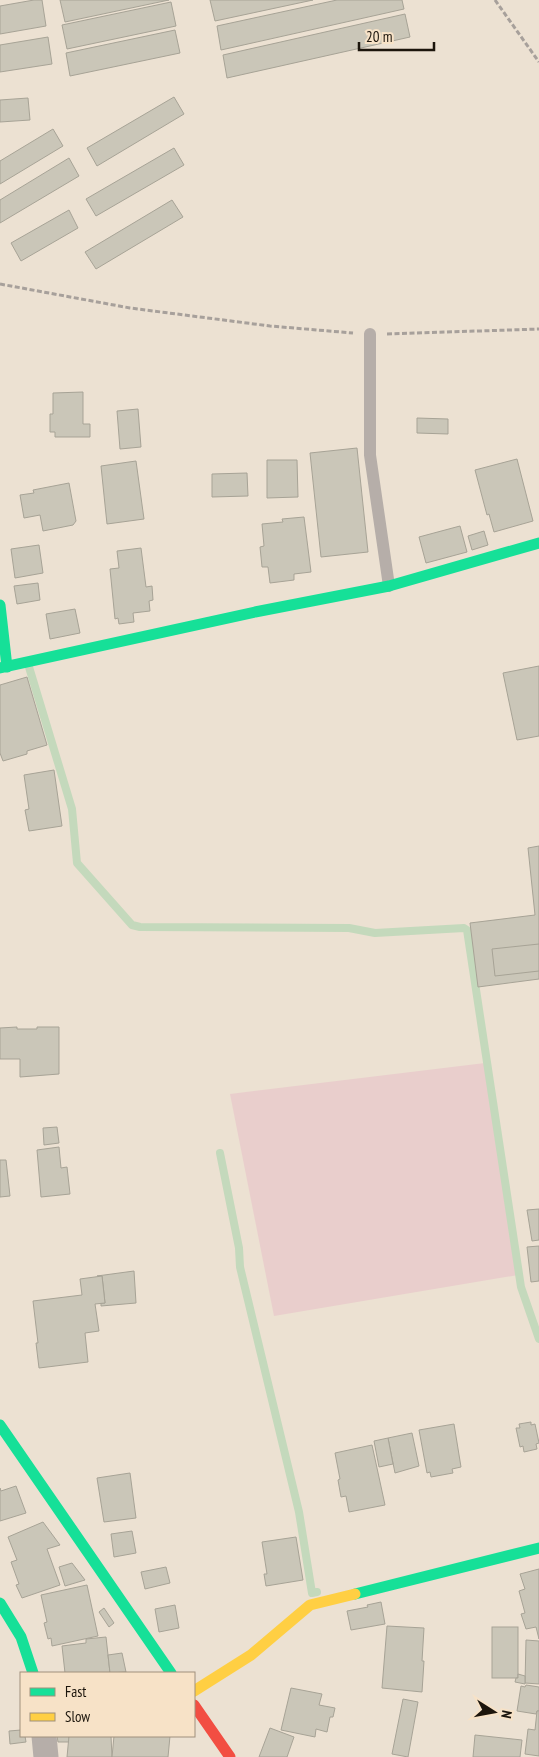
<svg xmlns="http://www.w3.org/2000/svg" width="539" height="1757" font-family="'PT Sans Narrow',sans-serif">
<rect width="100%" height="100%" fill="#ece1d2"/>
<path fill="#e9cecc" d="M485 1063 518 1275 274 1316 230 1094Z"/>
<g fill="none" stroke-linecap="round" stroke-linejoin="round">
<g stroke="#c4d9bc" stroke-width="8">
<path d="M29 667 72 809 77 863 132 925 140 927 349 928 375 933 464 928 467 930 521 1287 539 1339"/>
<path d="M220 1153 239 1248 240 1267 299 1512 312 1593 317 1592"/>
</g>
</g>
<g fill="#cac6b8" stroke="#a7a396">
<path d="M34 0H42L46 26 0 34V6Z"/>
<path d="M60 0H169L65 22Z"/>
<path d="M210 0H313L215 21Z"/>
<path d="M337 0H402L404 9 221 50 217 26Z"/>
<path d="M171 2 176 26 67 49 62 25Z"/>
<path d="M405 14 410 37 227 78 223 55Z"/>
<path d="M175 30 180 53 70 76 66 53Z"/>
<path d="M48 37 52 64 0 72V45Z"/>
<path d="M174 97 184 114 97 166 87 148Z"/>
<path d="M28 98 30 120 0 122V100Z"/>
<path d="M53 129 63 146 0 184V161Z"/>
<path d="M174 148 184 165 96 216 86 199Z"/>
<path d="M69 158 79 176 0 223V200Z"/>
<path d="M172 200 183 217 96 269 85 252Z"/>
<path d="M69 210 78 228 21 261 11 243Z"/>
<path d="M83 392V424H90V437H55V432H50V414H53V393Z"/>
<path d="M138 409 141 447 120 449 117 411Z"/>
<path d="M417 418 448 419V434L417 433Z"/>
<path d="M357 448 368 552 321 557 310 453Z"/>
<path d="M517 459 533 521 494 532 489 514 487 515 475 470Z"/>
<path d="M267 460H297L298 497 267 498Z"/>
<path d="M136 461 144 519 107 524 101 466Z"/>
<path d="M247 473 248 496 212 497V474Z"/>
<path d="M69 483 76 521 73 525 43 531 40 515 24 518 20 495 34 493 33 490Z"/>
<path d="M304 517 311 572 294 574V580L270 583 268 567H262L260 547 264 546 262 524 283 522 282 519Z"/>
<path d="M460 526 467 552 426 563 419 537Z"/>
<path d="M484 531 488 545 472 550 468 536Z"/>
<path d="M39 545 43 573 15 578 11 549Z"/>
<path d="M141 548 146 587 152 586 153 600 149 601 150 611 133 613 134 622 119 624 118 618 115 619 110 569 119 568 117 551Z"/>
<path d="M38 583 40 600 17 604 14 586Z"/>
<path d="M75 609 80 633 50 639 46 614Z"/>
<path d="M539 666V736L517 740 503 673Z"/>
<path d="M27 677 47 745 27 751V754L3 761 0 753V685Z"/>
<path d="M54 770 62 826 29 831 25 810 29 809 24 775Z"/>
<path d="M539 846V979L478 987 470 923 535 915 528 848Z"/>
<path d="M539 944V971L495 976 492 949Z"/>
<path d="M17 1027V1029H37V1027H59V1074L20 1077V1059H0V1028Z"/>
<path d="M57 1127 59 1143 44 1145 43 1128Z"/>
<path d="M59 1147 61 1168 67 1167 70 1194 41 1197 37 1150Z"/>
<path d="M0 1160H6L10 1196 0 1197Z"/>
<path d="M539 1209V1240L532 1241 527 1210Z"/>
<path d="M539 1246V1281L531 1282 527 1247Z"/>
<path d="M134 1271 136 1303 101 1306V1303H105L102 1276H97Z"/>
<path d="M102 1276 105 1303 95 1304 99 1331 85 1333 88 1362 39 1368 36 1343H38L33 1301 82 1295 80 1279Z"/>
<path d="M531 1422V1425L535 1424 539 1443 536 1444 537 1449 524 1452 523 1446 520 1447 516 1428H520L519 1424Z"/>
<path d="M454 1424 461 1467 452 1469 453 1473 431 1477 430 1472 427 1473 419 1430Z"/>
<path d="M412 1433 419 1466 395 1473 388 1438Z"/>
<path d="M388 1438 393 1464 379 1467 374 1441Z"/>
<path d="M372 1445 385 1505 349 1512 346 1496 341 1497 338 1480 340 1479 335 1453Z"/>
<path d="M130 1473 136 1518 104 1522 97 1478Z"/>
<path d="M16 1486 26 1513 0 1521V1488L1 1491Z"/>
<path d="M43 1522 60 1545 47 1549 60 1585 22 1598 16 1585 19 1584 11 1562 17 1560 8 1537Z"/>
<path d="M132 1531 136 1553 114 1557 111 1534Z"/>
<path d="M296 1537 303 1580 266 1586 264 1574H267L262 1542Z"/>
<path d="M72 1563 85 1580 65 1586 59 1567Z"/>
<path d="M166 1567 170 1583 145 1589 141 1572Z"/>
<path d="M539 1569V1639L536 1627 526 1629 521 1614 525 1613 519 1591 525 1589 520 1574Z"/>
<path d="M87 1585 98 1636 52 1646 51 1638 48 1639 44 1623 47 1622 41 1595Z"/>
<path d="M381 1602 385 1624 351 1630 347 1611 368 1607 367 1605Z"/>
<path d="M175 1605 179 1628 159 1632 155 1609Z"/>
<path d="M104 1608 114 1623 109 1627 99 1612Z"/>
<path d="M387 1626 424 1628 422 1661H424L422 1692 382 1688Z"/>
<rect x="492" y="1627" width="26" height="51"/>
<path d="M106 1637 110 1673H65L62 1646 86 1643V1639Z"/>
<path d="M526 1640 539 1641V1684L525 1683Z"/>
<path d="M122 1653 126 1672 110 1673 108 1655Z"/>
<path d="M518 1674 525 1676V1684L515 1682 516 1678H518Z"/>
<path d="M526 1685 539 1687V1711H537L536 1714 517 1711 521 1686 525 1687Z"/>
<path d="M291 1688 322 1694 319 1705 335 1708 333 1717H330L327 1732 316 1729 315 1737 281 1730Z"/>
<path d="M403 1699 418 1702 408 1757 392 1754Z"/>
<path d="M537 1711H539V1756L525 1754 528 1729 535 1730Z"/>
<path d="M270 1728 294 1737 287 1757H259Z"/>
<path d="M21 1730V1736H25L26 1742 10 1744 9 1731Z"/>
<path d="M475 1735 522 1740 520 1757H473Z"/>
<path d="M57 1736H69V1742H58Z"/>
<path d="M69 1736H111L112 1757H67Z"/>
<path d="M114 1736H170L168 1757H112Z"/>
</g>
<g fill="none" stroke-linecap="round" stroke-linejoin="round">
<g stroke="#a7a09b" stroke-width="3" stroke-dasharray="5 2.5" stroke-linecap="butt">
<path d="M495 0 539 62"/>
<path d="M0 284 130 308 270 326 353 333"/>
<path d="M387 334 539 329"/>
</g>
<path stroke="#b6aea9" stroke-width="12" d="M370 334V455L389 586"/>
<path stroke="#b6aea9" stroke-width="25" d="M44 1736 46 1757"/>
<g stroke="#16e098" stroke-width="11">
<path d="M0 605 7 667"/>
<path d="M0 668 255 612 389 586 539 543"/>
<path d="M0 1425 171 1673"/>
<path d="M355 1594 539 1548"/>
<path d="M0 1603 21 1637 33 1673"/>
</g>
<path stroke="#ffcf43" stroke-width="11" d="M194 1691 251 1655 310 1605 355 1594"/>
<path stroke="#f24e42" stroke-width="11" d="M194 1705 230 1757"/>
</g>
<rect x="20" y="1672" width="175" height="65" fill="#f7e2c7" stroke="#9f907c"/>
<rect x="30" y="1688" width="25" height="8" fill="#16e098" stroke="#9f907c"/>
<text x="65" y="1697" font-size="15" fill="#1c150c">Fast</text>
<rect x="30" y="1713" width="25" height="8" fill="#ffcf43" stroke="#9f907c"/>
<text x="65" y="1722" font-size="15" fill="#1c150c">Slow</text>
<g transform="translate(494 1712) rotate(101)" stroke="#f7e2c7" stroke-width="4" paint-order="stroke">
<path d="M0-4L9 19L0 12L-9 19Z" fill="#1c150c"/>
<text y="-8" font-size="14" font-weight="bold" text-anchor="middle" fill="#1c150c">N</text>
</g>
<path d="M359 42v8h75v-8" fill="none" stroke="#1c150c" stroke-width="2.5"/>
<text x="366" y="42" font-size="15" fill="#1c150c" stroke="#f7e2c7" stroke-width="4" paint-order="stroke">20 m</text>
</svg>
